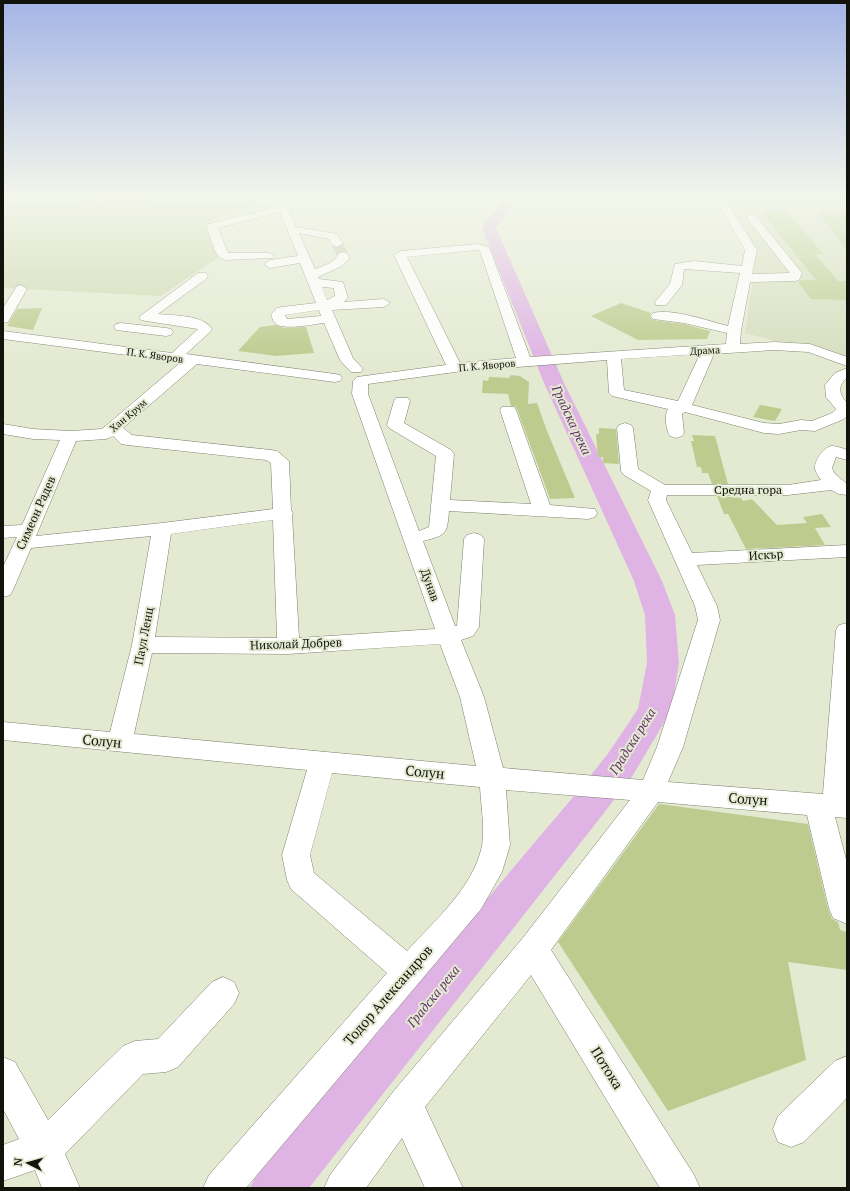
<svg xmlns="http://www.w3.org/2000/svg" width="850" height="1191" font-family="'PT Serif',serif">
<rect width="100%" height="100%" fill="#e4ead2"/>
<path fill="#d7debf" d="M723 197H847V364L814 351 745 333 757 250Z"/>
<path fill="#cfd9b0" d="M3 197H245L264 204 203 223 219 257 161 296 3 288Z"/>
<path fill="#dfb3e4" d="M91 197H146L147 198C141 210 115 200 104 200 99 199 94 200 89 202L86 199Z"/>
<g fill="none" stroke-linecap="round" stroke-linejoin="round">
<path fill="#dfb3e4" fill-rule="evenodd" d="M504 197H517L496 228 564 383 662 581 675 615 679 663 671 711 633 775 600 818 309 1188H250L258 1170 574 796 607 755 638 709 647 663 645 615 634 581 544 383 482 228Z"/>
</g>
<g fill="#becb8e">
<path d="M761 211H787L823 254H815L838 281H847V300L811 299 798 282 801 280H816Z"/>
<path d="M818 212H847V251Z"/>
<path d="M621 303 651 313 650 317 653 320 684 324 710 331 707 339 638 340 591 316Z"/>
<path d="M42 308 33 330 7 326 17 309Z"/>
<path d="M276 325 284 328 306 327 314 353 276 356 238 351 260 327Z"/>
<path d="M511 375 520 376 529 382 528 404 537 403 547 431 575 498 550 499 517 409 515 406H511L508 394 482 393 483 380 488 381 489 377 509 378Z"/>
<path d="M760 405 782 409 775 421 753 417Z"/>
<path d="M599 428 616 429 619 464 603 463V457H598L596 434H599Z"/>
<path d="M692 435 715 436 728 484H712L708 473H702L701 467H697L691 441H694Z"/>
<path d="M717 496 741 498 743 501 752 499 777 525 807 523 803 517 822 514 831 527 815 528 825 545 746 549 728 514H724Z"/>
<path d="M659 804 808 824 828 909 832 919 838 922 840 930 847 932V970L788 962 806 1060 668 1111 558 942Z"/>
</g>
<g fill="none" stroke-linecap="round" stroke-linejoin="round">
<path stroke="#c4cab4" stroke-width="11" stroke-dasharray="11 5.5" stroke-linecap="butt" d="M337 244 343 255"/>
<g stroke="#7c816c" stroke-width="1">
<g id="minor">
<path d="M245 197H258L276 202 274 197H322L317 200 286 202 296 227 337 234 343 244 337 247 333 246 329 239 299 233 315 269C327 264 333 264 339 253L343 252 347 253 350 258 342 266 318 277 319 279 343 282 348 298 344 302 384 299 390 303 384 307 332 310 353 358 363 369 361 372H351L340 360 324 323C314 324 282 331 275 323 273 321 272 317 271 314L277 308 282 307 316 303 300 263 270 268 264 264 270 260 298 256 280 212 218 228 228 253H269L275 256 273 258 225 260C214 258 210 236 207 226L208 224 273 208 247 199ZM322 287 334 288 335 296 327 300ZM319 310 321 316 287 319 285 315Z"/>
<path d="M714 197H724L757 250 752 274 790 273 746 217 751 214 755 215 802 273 799 280 795 281 750 282 741 331 740 344 774 342 810 344 847 357V366L808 352 774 350 714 354 692 405 764 423 779 424 801 420 812 421 832 413 836 409 826 397 825 385 835 373 847 368V378C837 386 839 394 847 403V416L844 419 815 431 801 430 779 434 764 433 685 412 682 414 684 433 682 436 676 438 670 436C666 430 664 415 668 409L612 396 609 393 607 360 455 372 368 384V394L419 531 429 527 436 456 389 428 387 425 394 401 396 398H408L410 401 404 423 451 450 454 454 450 500 531 504 500 410 502 407H514L516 410 550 505 595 509 597 513 595 517 588 519 449 511C447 535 446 535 423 541L455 626H457L464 539 467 535 474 533 481 535 484 539 479 627 473 636 461 640 484 697 503 768 643 780 657 747 698 620 695 606 648 500 651 491 624 475 621 471 617 428 619 425 625 423 631 425 633 428 638 469 665 485H788L821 480C819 477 816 473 815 469 814 461 823 448 831 446 836 446 842 448 847 450V460L836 457 832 468 835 474 847 484V495L839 494 831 490 788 495H667L666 500 692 553 847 545V557L697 565 717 606 720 620 683 747 668 782 823 794 836 630 839 625 847 623V818L835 817 847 863V924L833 918 829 908 807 815 658 802 551 950 694 1175 700 1188H660L531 975 425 1107 463 1188H425L402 1138 366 1188H324L330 1175 393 1092 522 939 630 800 506 790 510 845 502 872 481 909 246 1188H203L209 1175 387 973 291 889 287 880 282 855 307 770 3 740V722L110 732 132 645 151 536 31 548 13 590 10 595 3 597V567L17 537 3 538V526L22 525 60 440 33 439 3 434V424L33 429 70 431 102 429 181 362 3 339V331L172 353 198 329 146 321 141 320 139 317 198 273H206L208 276 206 279 158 314C174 316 202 314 212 329L210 332 186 354 335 374 340 375 342 378 340 381 335 382 197 364 123 428 132 435 271 450 277 451 289 461 291 510 293 513 292 515 299 638 435 629 352 394 353 381 357 377 446 365 394 255 401 251 477 244 489 247 530 357 726 344 727 333 684 323 653 319 651 316 653 313C673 308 708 321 728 326L740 273 684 269 682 285 666 305H656L655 302 670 284 675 264 694 261 742 266 745 250ZM477 250 480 251 516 358 460 363 407 257ZM700 354 678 401 624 390 621 359ZM113 436 121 444 127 445 266 460 271 463 273 509 162 523 36 536 76 441 106 439ZM273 520 277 638 155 637 171 534ZM440 644 460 697 476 766 134 734 152 653 288 654ZM332 773 480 787C481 806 485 827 482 846 473 888 435 920 407 951L314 873 310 855Z"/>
<path d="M21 285 27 289 8 322 3 323V308L17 286Z"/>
<path d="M121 323 166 328 171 329 173 332 171 335 166 336 116 330 114 327 116 324Z"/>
<path d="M223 977 234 982 239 993 234 1004 178 1067 166 1072 143 1074 65 1154 80 1188H42L35 1170 3 1181V1145L19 1139 3 1109V1057L15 1062 48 1120 123 1046 135 1041 158 1039 212 982Z"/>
<path d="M847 1056V1098L804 1142 791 1147 778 1142 773 1129 778 1116 835 1061Z"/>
</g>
</g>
<use href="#minor" fill="#fff" fill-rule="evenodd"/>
</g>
<linearGradient id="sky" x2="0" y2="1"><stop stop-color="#a4b4e6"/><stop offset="0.54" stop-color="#f3f6eb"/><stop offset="1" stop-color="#f3f6eb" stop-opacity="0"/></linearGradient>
<rect width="850" height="363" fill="url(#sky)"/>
<g text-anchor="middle" stroke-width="4" stroke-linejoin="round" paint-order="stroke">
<g font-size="10" fill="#12140c" stroke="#e4ead2">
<text transform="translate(705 350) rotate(-3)" y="4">Драма</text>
<text transform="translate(155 355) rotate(8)" y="4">П. К. Яворов</text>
<text transform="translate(487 365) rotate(-5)" y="4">П. К. Яворов</text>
<text transform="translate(128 415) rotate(-40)" y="4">Хан Крум</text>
</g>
<g font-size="12" fill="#12140c" stroke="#e4ead2">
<text x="748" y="494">Средна гора</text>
<text transform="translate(36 513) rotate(-66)" y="4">Симеон Радев</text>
<text transform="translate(766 555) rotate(-4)" y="4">Искър</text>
<text transform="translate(430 585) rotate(70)" y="4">Дунав</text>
<text transform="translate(144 636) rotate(-79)" y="4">Паул Ленц</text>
<text transform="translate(296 644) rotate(-2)" y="4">Николай Добрев</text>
</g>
<g font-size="13" font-style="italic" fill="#64306b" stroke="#e4ead2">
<text transform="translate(572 420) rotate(65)" y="5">Градска река</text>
<text transform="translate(632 741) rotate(-58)" y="5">Градска река</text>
<text transform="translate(433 996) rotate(-51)" y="5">Градска река</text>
</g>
<g font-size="14" fill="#12140c" stroke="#e4ead2">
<text transform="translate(102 741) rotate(5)" y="5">Солун</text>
<text transform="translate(425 772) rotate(5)" y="5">Солун</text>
<text transform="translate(748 799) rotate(4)" y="5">Солун</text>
<text transform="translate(388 995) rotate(-49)" y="5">Тодор Александров</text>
<text transform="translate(607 1068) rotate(58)" y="5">Потока</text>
</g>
</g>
<rect width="850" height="1191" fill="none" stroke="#12140c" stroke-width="8"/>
<g transform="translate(28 1163) rotate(276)" stroke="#e4ead2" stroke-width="3" paint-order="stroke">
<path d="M0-3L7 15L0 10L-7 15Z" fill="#12140c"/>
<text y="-6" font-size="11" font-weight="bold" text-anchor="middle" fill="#12140c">N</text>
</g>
</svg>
